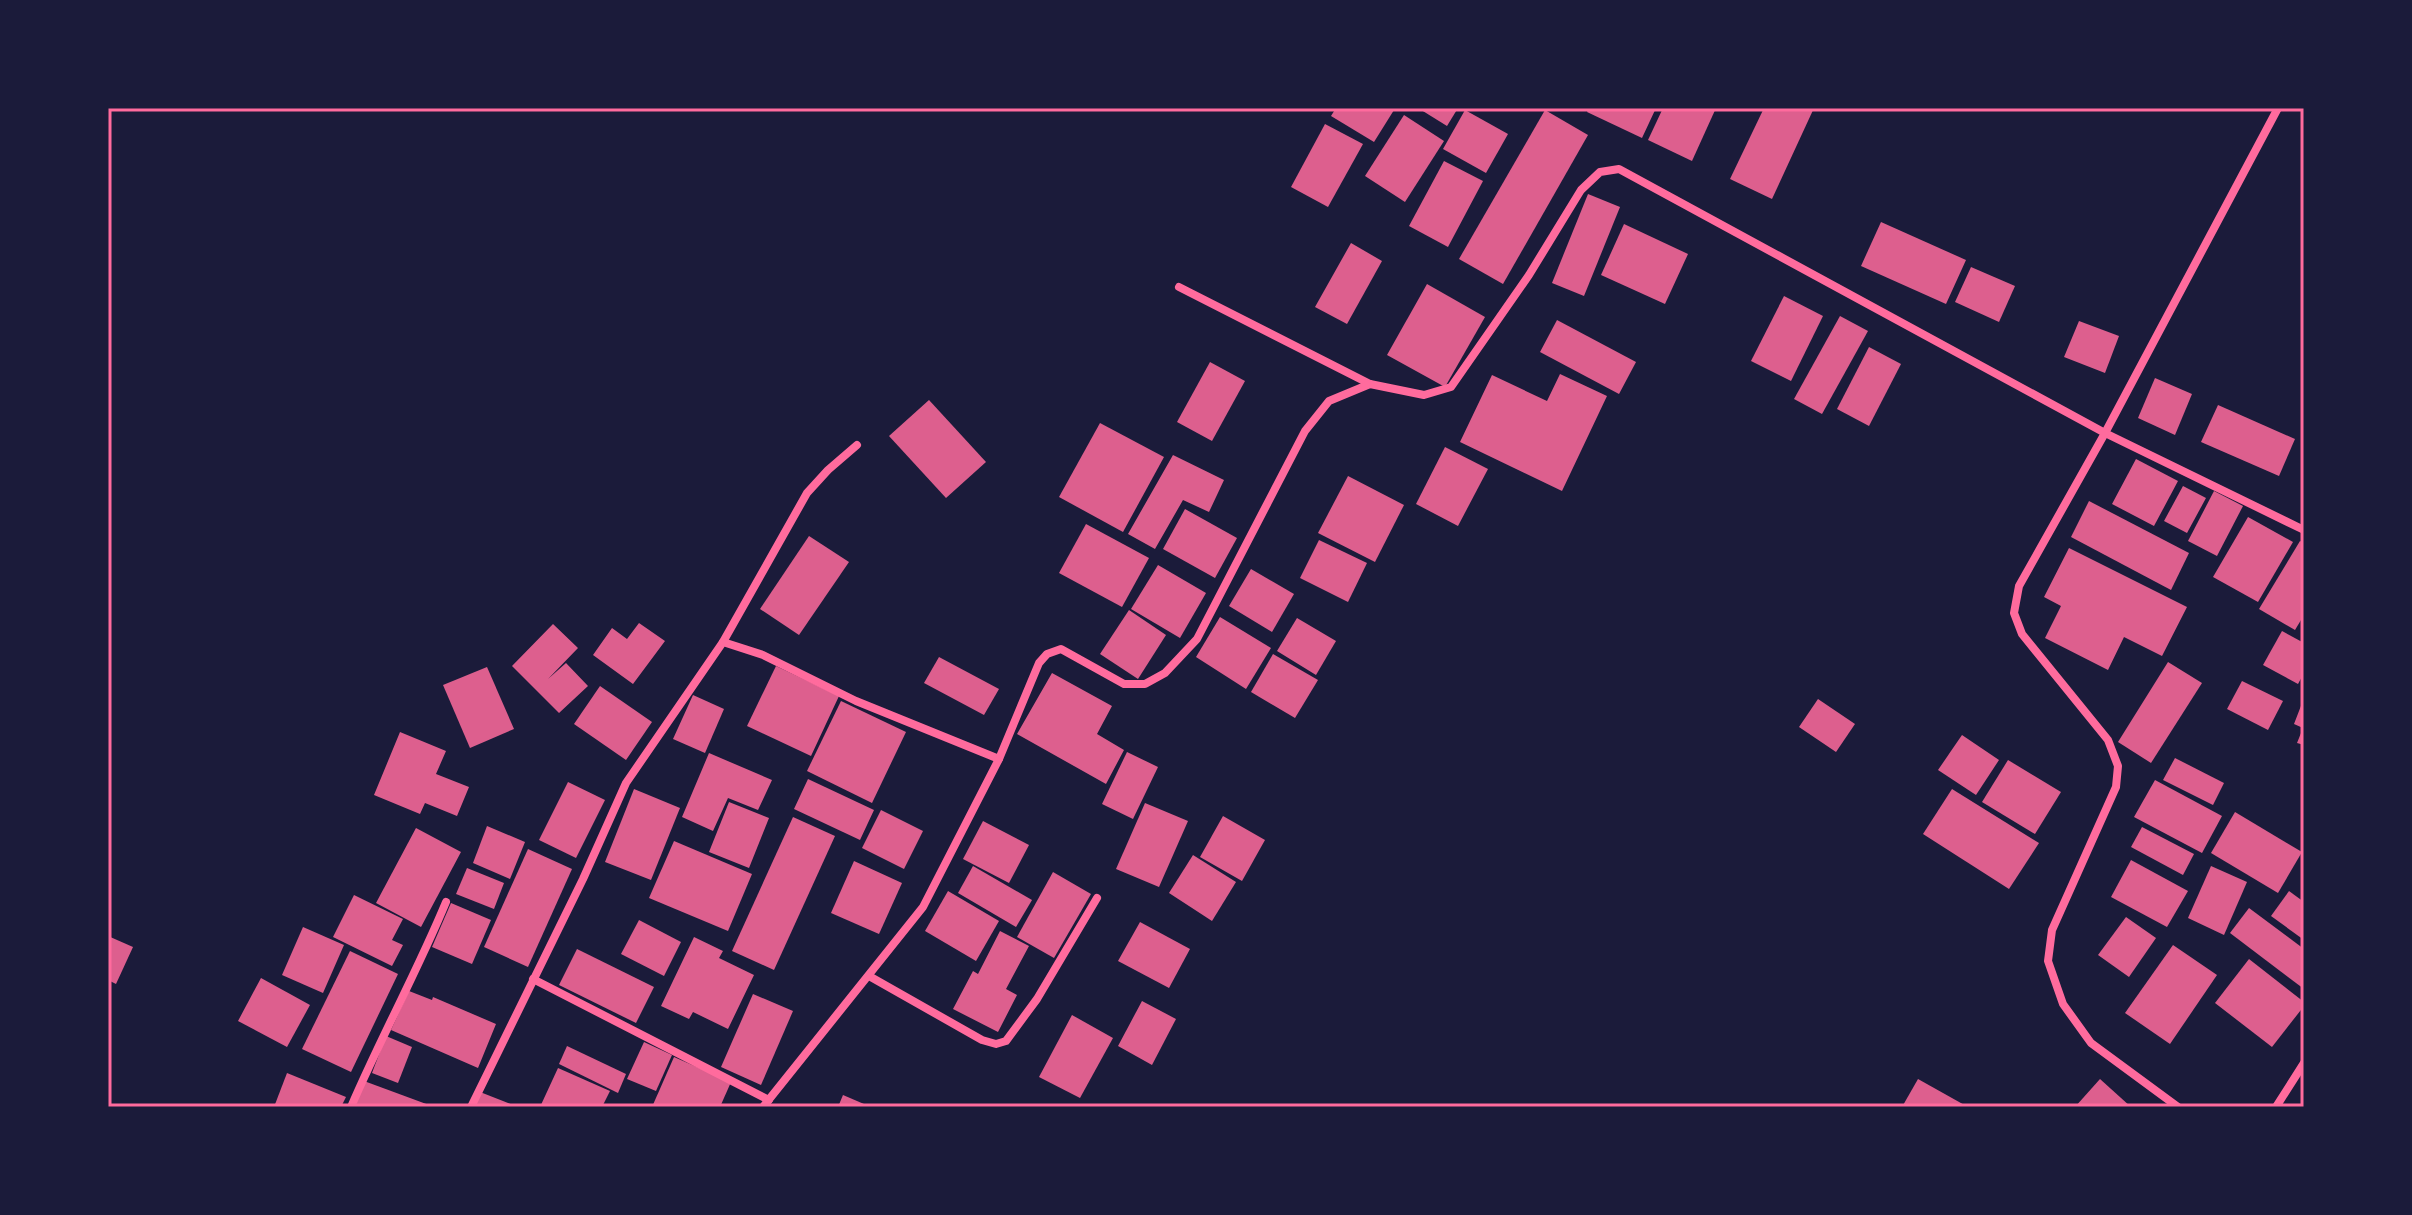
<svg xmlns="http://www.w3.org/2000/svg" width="2412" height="1215" font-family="'Crimson Pro',serif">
<rect width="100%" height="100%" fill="#1b1b3a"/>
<g fill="#dd5f8e">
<path d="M1336 108H1390L1394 110 1374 142 1331 116Z"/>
<path d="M1418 108H1458L1447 126Z"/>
<path d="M1589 108H1656L1642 138 1587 112Z"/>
<path d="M1663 108H1716L1692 161 1648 140Z"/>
<path d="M1764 108H1814L1772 199 1730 179Z"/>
<path d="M1465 110 1508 134 1486 173 1443 149Z"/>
<path d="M1545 110 1588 135 1503 284 1459 259Z"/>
<path d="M1404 115 1444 141 1405 202 1365 176Z"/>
<path d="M1325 124 1363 144 1328 207 1291 187Z"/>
<path d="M1444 161 1483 181 1448 247 1409 226Z"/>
<path d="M1588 194 1620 207 1584 296 1552 283Z"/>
<path d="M1881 222 1966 260 1946 304 1861 266Z"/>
<path d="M1624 224 1688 254 1665 304 1601 275Z"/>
<path d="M1351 243 1382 261 1347 324 1315 307Z"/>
<path d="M1971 267 2015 286 1999 322 1955 302Z"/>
<path d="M1427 284 1485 317 1445 387 1387 355Z"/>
<path d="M1784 296 1823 316 1791 381 1751 361Z"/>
<path d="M1840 316 1868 331 1822 414 1794 399Z"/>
<path d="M1557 320 1636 362 1619 394 1540 352Z"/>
<path d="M2079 321 2119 336 2105 373 2064 357Z"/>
<path d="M1869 347 1901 364 1869 426 1837 409Z"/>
<path d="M1210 362 1245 381 1212 441 1177 422Z"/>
<path d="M1560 374 1607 396 1562 491 1460 442 1492 375 1547 401Z"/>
<path d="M2155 378 2192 394 2175 435 2138 418Z"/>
<path d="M929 400 986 462 946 498 889 436Z"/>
<path d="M2218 405 2295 439 2279 476 2201 442Z"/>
<path d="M1100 423 1164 457 1123 532 1059 497Z"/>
<path d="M1445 447 1488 469 1458 526 1416 504Z"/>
<path d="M1173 455 1224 480 1209 512 1183 500 1155 549 1128 534Z"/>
<path d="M2136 459 2178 481 2154 526 2112 504Z"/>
<path d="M1348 476 1404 505 1375 562 1318 533Z"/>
<path d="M2183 486 2206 498 2187 533 2164 521Z"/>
<path d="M2214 491 2243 506 2217 556 2188 541Z"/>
<path d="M2089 501 2189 553 2171 590 2071 537Z"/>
<path d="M1185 509 1237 538 1215 578 1163 549Z"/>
<path d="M2248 517 2293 542 2258 602 2213 577Z"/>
<path d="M1086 524 1149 558 1122 607 1059 573Z"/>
<path d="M809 536 849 562 799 635 760 609Z"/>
<path d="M1319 540 1367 563 1348 602 1300 578Z"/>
<path d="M2300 541 2304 543V615L2295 630 2259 609Z"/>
<path d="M2069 548 2187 607 2162 656 2124 637 2108 670 2045 638 2061 606 2044 597Z"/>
<path d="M1158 565 1206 593 1180 638 1131 609Z"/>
<path d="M1251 569 1294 594 1272 632 1229 606Z"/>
<path d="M1129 610 1166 635 1138 679 1100 654Z"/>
<path d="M1220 617 1271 648 1246 689 1196 657Z"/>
<path d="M1297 618 1336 641 1316 675 1277 651Z"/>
<path d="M639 623 665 641 633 684 593 655 612 628 627 639Z"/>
<path d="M553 624 578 648 548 679 566 663 588 686 559 713 512 666Z"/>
<path d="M2282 631 2304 643V673L2298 684 2263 665Z"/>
<path d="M1273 654 1318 680 1295 718 1251 692Z"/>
<path d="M939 657 999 689 984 715 924 683Z"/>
<path d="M2168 662 2202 683 2151 763 2118 742Z"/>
<path d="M776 666 839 696 811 756 747 726Z"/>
<path d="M487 667 514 729 470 748 443 685Z"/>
<path d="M1052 673 1112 706 1097 734 1124 750 1106 784 1017 734Z"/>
<path d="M2242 681 2283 701 2268 730 2227 709Z"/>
<path d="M600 686 652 722 626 760 574 724Z"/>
<path d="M693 695 724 709 705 753 673 739Z"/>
<path d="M2304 698V745L2297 743 2303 728 2294 724Z"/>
<path d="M1818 699 1855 724 1836 752 1799 727Z"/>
<path d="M841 701 906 732 872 803 807 771Z"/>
<path d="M400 732 446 751 436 774 469 787 457 816 425 803 420 814 374 795Z"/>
<path d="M1962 735 1999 760 1976 795 1938 770Z"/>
<path d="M1127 752 1158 767 1133 819 1102 804Z"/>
<path d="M709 753 772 780 758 810 728 798 713 831 682 817Z"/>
<path d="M2175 758 2224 783 2213 805 2163 780Z"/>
<path d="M2008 760 2061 792 2035 834 1982 802Z"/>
<path d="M808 779 874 810 860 840 794 809Z"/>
<path d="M2155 780 2222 816 2202 853 2134 817Z"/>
<path d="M568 782 605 800 576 858 539 840Z"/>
<path d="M634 789 680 808 651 880 605 862Z"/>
<path d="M1952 789 2039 843 2009 889 1923 834Z"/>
<path d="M729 802 769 818 749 868 709 852Z"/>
<path d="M1145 803 1188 821 1159 887 1116 869Z"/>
<path d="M881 810 923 831 904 869 862 848Z"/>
<path d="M2235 812 2302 852 2278 893 2211 853Z"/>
<path d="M1223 816 1265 840 1242 881 1200 857Z"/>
<path d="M793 817 835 836 774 970 732 951Z"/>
<path d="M983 821 1029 845 1009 883 963 859Z"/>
<path d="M487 826 525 842 510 879 473 863Z"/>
<path d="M2142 827 2194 854 2183 875 2131 847Z"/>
<path d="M416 828 461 852 421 927 376 903Z"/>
<path d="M674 841 752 874 728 931 649 898Z"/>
<path d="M528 849 572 869 528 967 484 947Z"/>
<path d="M1193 855 1236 882 1212 921 1169 893Z"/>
<path d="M2131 860 2188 891 2167 927 2111 897Z"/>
<path d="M854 861 902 883 879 934 831 913Z"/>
<path d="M973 866 1032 900 1016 927 958 893Z"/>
<path d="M2211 866 2247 882 2224 935 2188 918Z"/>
<path d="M467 868 504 883 494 909 456 894Z"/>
<path d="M1053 872 1091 894 1054 958 1017 937Z"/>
<path d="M948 891 999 921 976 961 925 931Z"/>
<path d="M2289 891 2304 902V940L2271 916Z"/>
<path d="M354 895 403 919 392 940 403 945 392 966 333 937Z"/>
<path d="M451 903 491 920 472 964 432 947Z"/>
<path d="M2249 908 2304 949V989L2230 933Z"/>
<path d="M2126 917 2156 938 2129 977 2098 955Z"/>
<path d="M639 920 681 942 664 976 621 954Z"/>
<path d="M1140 922 1190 949 1169 988 1118 961Z"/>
<path d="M303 927 344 945 323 993 282 975Z"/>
<path d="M1000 931 1029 946 1006 989 1017 995 998 1032 953 1009 973 971 978 974Z"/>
<path d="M108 936 133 947 116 984 108 980Z"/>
<path d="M694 937 723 951 719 958 754 975 728 1029 693 1012 689 1019 661 1006Z"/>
<path d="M2173 945 2217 975 2170 1044 2125 1013Z"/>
<path d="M577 949 654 987 636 1023 559 985Z"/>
<path d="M350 951 398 974 351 1072 302 1049Z"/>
<path d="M2249 959 2304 1002V1006L2272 1047 2215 1003Z"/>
<path d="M261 978 310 1005 287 1047 238 1021Z"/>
<path d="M409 991 432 1000 433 997 496 1024 478 1068 391 1030Z"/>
<path d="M753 994 793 1011 761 1085 721 1067Z"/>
<path d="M1142 1001 1176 1019 1152 1065 1118 1046Z"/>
<path d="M1072 1015 1113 1038 1080 1098 1039 1077Z"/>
<path d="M386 1036 412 1047 398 1083 372 1073Z"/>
<path d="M644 1042 672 1055 656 1091 627 1079Z"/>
<path d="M567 1046 626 1074 618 1093 559 1064Z"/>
<path d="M674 1057 731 1082 720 1107H652Z"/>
<path d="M558 1068 610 1091 602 1107H540Z"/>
<path d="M287 1073 346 1097 341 1107H274Z"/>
<path d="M1918 1079 1968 1107H1902Z"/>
<path d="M2100 1079 2131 1107H2075Z"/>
<path d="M364 1081 429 1105 428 1107H355Z"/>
<path d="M480 1092 518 1107H474Z"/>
<path d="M843 1095 871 1107H838Z"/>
</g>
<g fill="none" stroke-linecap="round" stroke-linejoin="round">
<g stroke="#ff6b9d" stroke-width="8">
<path d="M2278 108 2105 433 2304 530"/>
<path d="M1179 287 1370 384"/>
<path d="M723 642 807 493 828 470 857 445"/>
<path d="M869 976 982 1040 996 1044 1006 1041 1037 999 1097 898"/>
<path d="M533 979 769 1100"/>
<path d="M351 1107C381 1037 417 972 446 902"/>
<path d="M471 1107 583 879 626 783 723 642 763 655 856 701 999 759"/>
<path d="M763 1107 923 907 999 759 1039 663 1047 654 1061 649 1124 684H1145L1165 673 1197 639 1305 431 1329 401 1370 384 1424 395 1451 387 1529 275 1581 190 1600 172 1619 169 2105 433 2019 586 2014 613 2022 634 2108 740 2118 766 2116 787 2052 930 2048 961 2063 1004 2091 1043 2178 1107"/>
<path d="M2276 1107 2304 1063"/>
</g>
</g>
<rect width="2412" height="1215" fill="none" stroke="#1b1b3a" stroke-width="220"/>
<rect x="110" y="110" width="2192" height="995" fill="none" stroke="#ff6b9d" stroke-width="3"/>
</svg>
